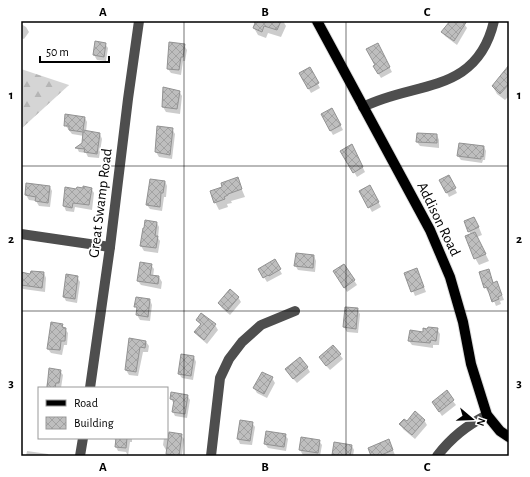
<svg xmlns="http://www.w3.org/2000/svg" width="530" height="477" font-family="'Alegreya Sans',sans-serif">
<defs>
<pattern id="forest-firs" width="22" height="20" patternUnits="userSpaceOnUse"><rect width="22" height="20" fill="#d5d5d5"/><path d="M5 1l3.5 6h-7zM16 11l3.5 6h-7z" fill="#b5b5b5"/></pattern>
<pattern id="building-cross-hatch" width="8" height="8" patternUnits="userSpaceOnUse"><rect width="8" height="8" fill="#bebebe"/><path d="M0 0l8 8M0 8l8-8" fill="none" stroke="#a2a2a2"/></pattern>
</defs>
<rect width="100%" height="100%" fill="#fff"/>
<path fill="url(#forest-firs)" d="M21 69 69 85 21 129Z"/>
<g fill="#0003">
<path d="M256 21H283L286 26 281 37 268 33 266 38 258 35 254 28Z"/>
<path d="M451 21H462L467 28 457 45 445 36 442 32Z"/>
<path d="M21 24 26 27 29 32 24 39 21 38Z"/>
<path d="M105 44 108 48 106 61 97 60 94 55Z"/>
<path d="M184 45 187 50 185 61H183L181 75 171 73 168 69Z"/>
<path d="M380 49 392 72 381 78 374 66 376 65Z"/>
<path d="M509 66V96L505 100 497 94 493 87Z"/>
<path d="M309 68 320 88 311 93 300 73Z"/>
<path d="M179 91 182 96 180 114 166 112 163 107Z"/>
<path d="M332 109 343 130 333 135 322 115Z"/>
<path d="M85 118 87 122 86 132 100 134 102 139 99 158 88 157 86 153 79 152 77 148 83 143 84 136 72 134 65 125Z"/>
<path d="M172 129 175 134 172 159 159 157 156 152Z"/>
<path d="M437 135 439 140V148L420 146 417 142Z"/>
<path d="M484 147 486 151 485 160H483L482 163 461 160 458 156Z"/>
<path d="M354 150 365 172 357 177 342 151Z"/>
<path d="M237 178 245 197 231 201 232 203 227 204 228 207 219 210 215 202 224 188Z"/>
<path d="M441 180 451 181 457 193 449 197Z"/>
<path d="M165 181 167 186 166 197H164L162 211 150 209 147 205Z"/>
<path d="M27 184 50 187 52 191 50 207 39 206 36 201 29 200 26 195Z"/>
<path d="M370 187 381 207 372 212 361 192Z"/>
<path d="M91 188 94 193 92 210 75 207 74 212 66 211 64 206 77 190Z"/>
<path d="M157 223 159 227 158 238 160 241 158 253 144 251 141 246Z"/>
<path d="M478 225 482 235 477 237 489 261 479 265 475 258 471 235 469 231Z"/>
<path d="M314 256 316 261 315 272 298 270 295 265Z"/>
<path d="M274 260 282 274 267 282 259 269Z"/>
<path d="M151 265 154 269 153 277H159L162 282 161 289 141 285 138 281Z"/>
<path d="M344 265 357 285 347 292 335 271Z"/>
<path d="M417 269 426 292 415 296 406 273Z"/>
<path d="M488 270 494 283 499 287 504 300 500 301 501 304 496 306 490 291 488 292 485 287Z"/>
<path d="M44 273 46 278 45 292 23 289 21 286V278L31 275Z"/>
<path d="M77 277 80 282 77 303 66 301 64 297Z"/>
<path d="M238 297 241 302 230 315 222 308 219 304Z"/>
<path d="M150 300 152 305 150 321 140 320 137 315 138 311 135 306Z"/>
<path d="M357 309 360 314 358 333 347 332 344 327Z"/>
<path d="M197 320 215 325 218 330 207 344 198 336 196 332 201 325Z"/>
<path d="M62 325 68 333 67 345H64L62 355 51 353 48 349Z"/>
<path d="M437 329 440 334 439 345H433V348L412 345 409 341 424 333Z"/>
<path d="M129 339 146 342 149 346 148 352H143L138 376 129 375 126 370Z"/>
<path d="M340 355 343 359 330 370 322 361Z"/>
<path d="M194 357 196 362 193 380 182 378 179 374Z"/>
<path d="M307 367 310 372 297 383 289 374Z"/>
<path d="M60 371 63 375 61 388H46L47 382H48Z"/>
<path d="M272 378 275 383 267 398 257 393 254 388Z"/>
<path d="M446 392 456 405 442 416 436 407Z"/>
<path d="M187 395 190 400 187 418 175 416 173 412 174 404 171 399Z"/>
<path d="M424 420 427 425 415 439 403 429 401 424Z"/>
<path d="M252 423 255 427 252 445 240 444 238 439Z"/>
<path d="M167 433 181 435 184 439 182 456H168L167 454V450H166L163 445 164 438H167Z"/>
<path d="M285 435 288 439 286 451 268 448 265 444Z"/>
<path d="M114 438H132V442H130L128 456 126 452 118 451 116 447V442Z"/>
<path d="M319 441 322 445 320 456 303 455 300 450Z"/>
<path d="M391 445 395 455 372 456Z"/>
<path d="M352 446 354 450 353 456H334L333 454Z"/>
<path d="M27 451 48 454 49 456H26Z"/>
</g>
<g fill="url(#building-cross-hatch)" stroke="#929292">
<path d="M254 21H281L277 30 264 26 262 32 253 28 255 23Z"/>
<path d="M450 21H467L454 41 441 32Z"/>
<path d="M95 41 106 43 104 57 93 55Z"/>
<path d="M169 42 185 44 183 57H181L179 70 167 69Z"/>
<path d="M378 43 390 67 378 74 373 66 375 65 366 49Z"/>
<path d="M509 65V84L500 94 492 86Z"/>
<path d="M310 67 319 83 308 89 299 73Z"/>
<path d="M163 87 180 91 177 109 162 107Z"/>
<path d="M332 108 341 125 330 131 321 114Z"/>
<path d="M65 114 85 117 83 130 100 133 97 154 84 152 85 149 75 148 82 143 83 132 69 130V126H64Z"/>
<path d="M157 126 173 128 170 155 155 152Z"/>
<path d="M417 133 437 134V143L416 142Z"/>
<path d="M459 143 484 146 483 157 481 156V159L457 156Z"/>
<path d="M352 144 363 167 353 173 340 151Z"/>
<path d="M449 175 456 188 446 193 439 180Z"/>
<path d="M238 177 242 189 228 194V195L224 197 225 199 214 203 210 191 222 187 221 183Z"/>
<path d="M150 179 165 181 163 193H161L160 207 146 205Z"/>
<path d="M26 183 50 186 48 203 35 201 36 197 25 195Z"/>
<path d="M370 185 379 202 368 208 359 191Z"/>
<path d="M83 186 92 188 89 205 73 203 72 208 63 206 65 187 76 189 77 187 83 188Z"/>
<path d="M474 217 479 227 468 232 464 221Z"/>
<path d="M145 220 157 222 155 236H158L156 248 140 246 143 228H144Z"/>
<path d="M475 232 486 254 474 259 465 236Z"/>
<path d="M296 253 314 255 313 268 294 266Z"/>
<path d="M275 259 281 269 269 276 268 275 263 278 258 269Z"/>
<path d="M140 262 152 264 150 275 159 276 158 284 137 281Z"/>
<path d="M344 264 355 280 344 288 333 271Z"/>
<path d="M417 268 424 287 411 292 404 273Z"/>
<path d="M489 269 493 283 497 281 502 295 498 297 499 299 492 302 487 287 484 288 479 272Z"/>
<path d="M31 271 44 272 42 288 21 285V272L30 274Z"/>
<path d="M66 274 78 276 75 299 63 297Z"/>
<path d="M230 289 239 297 227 311 218 303Z"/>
<path d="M136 297 150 299 148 317 136 315 137 307H134Z"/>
<path d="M345 307 358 308 356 329 343 327Z"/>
<path d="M201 313 216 324 204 340 194 332 201 324 196 320Z"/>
<path d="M51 322 63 324 62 327 66 328 65 341H61L60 350 47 349Z"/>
<path d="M428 327 438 328 436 341 431 340 430 343 408 341 410 330 423 332V328L427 329Z"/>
<path d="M129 338 146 341 145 348 140 347 136 372 125 370Z"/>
<path d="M333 345 341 354 326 366 319 357Z"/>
<path d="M181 354 194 356 191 376 178 374Z"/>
<path d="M300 357 308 367 293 379 285 369Z"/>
<path d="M49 368 61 370 59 383H56L55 388H47Z"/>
<path d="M262 372 273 377 264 394 253 388Z"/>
<path d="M447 390 454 400 439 412 432 402Z"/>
<path d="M171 392 188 395 185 414 172 412 174 400 170 399Z"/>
<path d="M415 411 425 420 412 435 399 424 404 419 407 421Z"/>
<path d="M240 420 253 422 250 441 237 439Z"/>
<path d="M266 431 286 434 284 447 264 444Z"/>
<path d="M169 432 182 434 179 456 166 454Z"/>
<path d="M301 437 320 440 318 453 299 450Z"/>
<path d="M116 438H127L126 448 115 447Z"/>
<path d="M389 439 393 450 379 456H371L368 448Z"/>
<path d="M334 442 352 445 350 456 332 455Z"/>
</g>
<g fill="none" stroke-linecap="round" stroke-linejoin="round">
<g stroke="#dbdbdb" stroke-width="12">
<path id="major" d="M317 21 430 230 450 277 463 322 471 364 487 415 500 431 509 437"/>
</g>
<g stroke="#4e4e4e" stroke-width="10">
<path d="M363 107C414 81 477 95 494 21"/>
<path d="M21 234 110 247"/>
<path d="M90 388 110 247 128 99 139 21"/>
<path d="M80 456 83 438"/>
<path d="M211 456 220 378 229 359 242 342 261 325 295 311"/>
<path d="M437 456C452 437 466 426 487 415"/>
</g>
<use href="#major" stroke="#000" stroke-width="10"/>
</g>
<path fill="none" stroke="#000" stroke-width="1" stroke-opacity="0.55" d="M184 21V456M346 21V456M21 166H509M21 311H509"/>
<g text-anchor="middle" stroke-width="3.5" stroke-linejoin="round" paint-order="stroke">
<g font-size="15" fill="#000" stroke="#fff">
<text transform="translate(100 203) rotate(-83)" y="5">Great Swamp Road</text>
<text transform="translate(439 219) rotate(64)" y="5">Addison Road</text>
</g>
</g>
<rect width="530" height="477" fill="none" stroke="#ffffff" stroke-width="44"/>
<rect x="38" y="387" width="130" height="52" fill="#ffffff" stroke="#999999"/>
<rect x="46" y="400" width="20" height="6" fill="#000000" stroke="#999999"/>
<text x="74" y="407" font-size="12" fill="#000000">Road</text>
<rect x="46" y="417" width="20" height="12" fill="url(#building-cross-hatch)" stroke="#999999"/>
<text x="74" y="427" font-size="12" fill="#000000">Building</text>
<g transform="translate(472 419) rotate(109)" stroke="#ffffff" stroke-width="3" paint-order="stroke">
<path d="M0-3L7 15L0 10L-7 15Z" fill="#000000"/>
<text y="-6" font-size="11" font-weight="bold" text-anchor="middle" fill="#000000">N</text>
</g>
<path d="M40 56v6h69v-6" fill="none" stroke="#000000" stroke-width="2"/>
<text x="46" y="56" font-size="12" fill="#000000" stroke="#ffffff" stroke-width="3" paint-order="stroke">50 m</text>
<rect x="22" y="22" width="486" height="433" fill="none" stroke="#000" stroke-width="1.5"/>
<g font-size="13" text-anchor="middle" font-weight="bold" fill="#000">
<text x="103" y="16">A</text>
<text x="265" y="16">B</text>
<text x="427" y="16">C</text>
<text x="11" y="99">1</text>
<text x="519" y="99">1</text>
<text x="11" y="243">2</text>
<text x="519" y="243">2</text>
<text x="11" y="387">3</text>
<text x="519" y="387">3</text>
<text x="103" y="471">A</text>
<text x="265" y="471">B</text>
<text x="427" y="471">C</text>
</g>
</svg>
